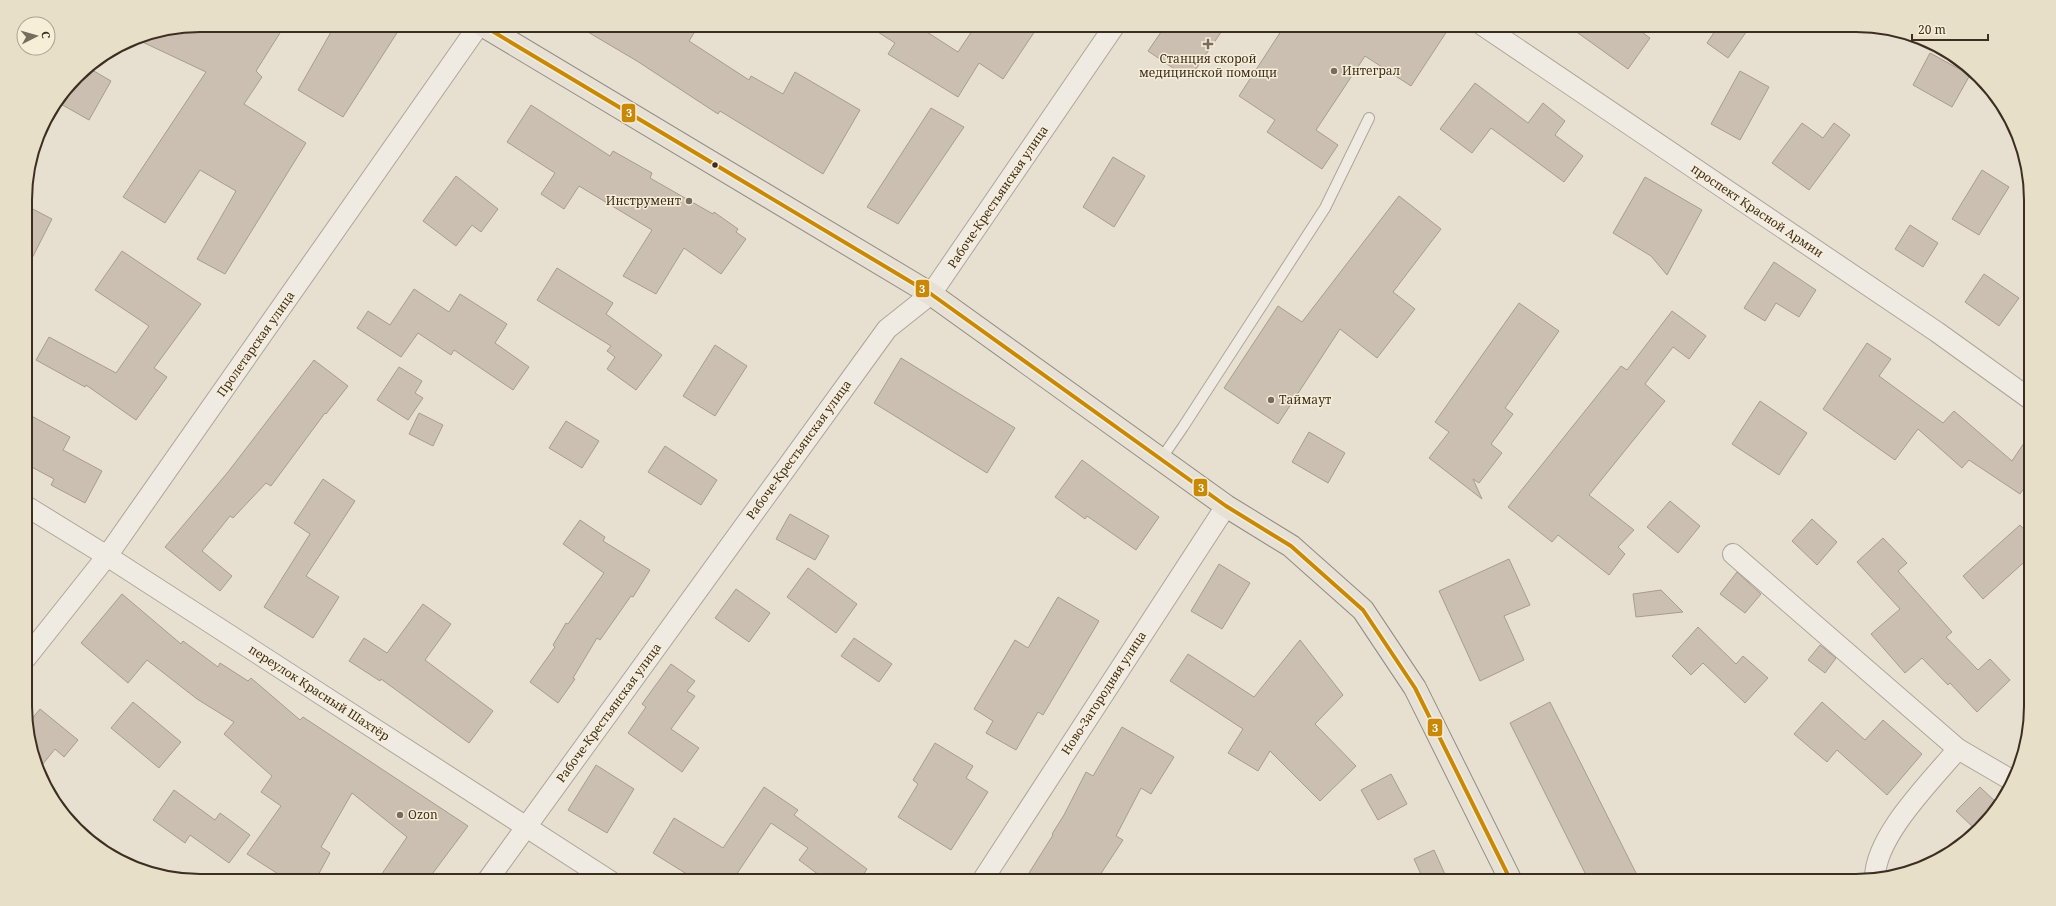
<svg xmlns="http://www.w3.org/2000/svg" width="2056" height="906" font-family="'Noto Serif',serif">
<rect width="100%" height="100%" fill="#e7e0d1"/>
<g fill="#cbbfb2" stroke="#a89c90">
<path d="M200 25H285L256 71 262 77 244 104 306 143 225 274 197 259 236 191 200 170 165 223 123 197 206 72 134 38Z"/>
<path d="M335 25H402L343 117 298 90Z"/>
<path d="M576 25H699L689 41 749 80 751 76 783 94 795 72 860 110 823 174 720 111 718 114 637 61Z"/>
<path d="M867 25H916L958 52 976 25H1039L1003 79 979 63 958 97 888 54 895 43Z"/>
<path d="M1166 25H1226L1189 79 1148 51Z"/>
<path d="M1285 25H1451L1411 86 1365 56 1316 130 1338 145 1322 169 1267 132 1275 120 1239 96Z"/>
<path d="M1567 25H1632L1650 38 1628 69Z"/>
<path d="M1719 25H1751L1728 58 1707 43Z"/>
<path d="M1930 53 1970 75 1952 107 1913 85Z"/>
<path d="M87 67 111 81 89 120 59 103Z"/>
<path d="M1740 71 1769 87 1740 140 1711 124Z"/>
<path d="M1475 83 1528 123 1543 103 1565 121 1555 135 1583 156 1564 182 1491 128 1472 153 1440 129Z"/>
<path d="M531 105 610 156 613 151 652 173 650 178 713 214 714 212 738 229 736 232 746 239 721 274 684 248 656 294 623 276 652 230 579 186 564 209 541 194 555 173 507 142Z"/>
<path d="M931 108 964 127 898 224 867 207Z"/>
<path d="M1802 123 1823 138 1834 123 1850 135 1809 190 1772 163Z"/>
<path d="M1113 157 1145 176 1114 227 1083 207Z"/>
<path d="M1982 170 2009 187 1979 235 1952 219Z"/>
<path d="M456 176 498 209 481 232 472 225 456 246 423 221Z"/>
<path d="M1645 177 1702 210 1667 275 1651 256 1613 233Z"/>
<path d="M1399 196 1441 229 1393 292 1415 309 1377 358 1340 329 1278 424 1224 388 1278 306 1302 322Z"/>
<path d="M25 205 52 219 26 270 25 226Z"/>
<path d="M1910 225 1938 243 1923 267 1895 249Z"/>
<path d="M122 251 201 304 154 368 167 377 136 420 86 385 85 387 36 360 49 337 116 373 149 326 95 290Z"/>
<path d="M1774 262 1816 290 1799 317 1776 303 1765 321 1744 308Z"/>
<path d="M557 268 613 303 606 314 662 355 636 390 607 369 615 357 607 351 611 346 537 300Z"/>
<path d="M1984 274 2019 298 1999 326 1965 302Z"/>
<path d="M414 289 449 312 460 294 507 324 495 343 529 367 513 390 454 350 451 355 418 333 401 357 357 328 368 311 390 325Z"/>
<path d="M1519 303 1559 331 1505 408 1513 414 1491 444 1502 453 1479 483 1473 479 1482 499 1429 458 1449 432 1435 422Z"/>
<path d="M1672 311 1706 336 1689 359 1673 347 1645 384 1665 401 1589 495 1634 530 1618 547 1625 554 1609 575 1558 535 1552 542 1508 507 1621 366 1627 370Z"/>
<path d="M1867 343 1891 359 1879 376 1943 423 1954 411 2012 461 2030 434V479L2020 494 1969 460 1962 468 1918 429 1895 460 1823 409Z"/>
<path d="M715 345 747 366 715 416 683 396Z"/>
<path d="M901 358 1015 428 987 473 874 403Z"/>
<path d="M314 360 348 386 326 414 325 413 271 486 266 483 233 518 230 516 202 551 232 576 220 591 165 547 228 472Z"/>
<path d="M399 367 422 381 415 393 423 398 408 420 377 400Z"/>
<path d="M1760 401 1807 433 1779 475 1732 444Z"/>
<path d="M26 413 70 437 63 450 102 471 85 503 51 485 54 479 26 464Z"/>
<path d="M419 413 443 425 433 446 409 434Z"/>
<path d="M566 421 599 441 582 468 549 448Z"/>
<path d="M1309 432 1345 453 1328 483 1292 462Z"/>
<path d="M665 446 717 480 701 505 648 472Z"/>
<path d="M1082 460 1159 517 1136 550 1087 516 1085 519 1055 497Z"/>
<path d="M323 479 355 501 306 576 339 597 313 638 264 607 310 534 294 523Z"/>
<path d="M1670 501 1700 526 1678 553 1647 527Z"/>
<path d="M790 514 829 536 815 560 776 539Z"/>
<path d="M1812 519 1837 542 1817 565 1792 541Z"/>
<path d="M580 520 605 537 603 541 650 570 633 597 631 596 600 640 597 638 573 678 575 679 558 703 530 682 555 647 553 645 566 623 568 624 604 573 563 544Z"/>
<path d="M2020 525 2031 537V556L1983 599 1963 576Z"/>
<path d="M1883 538 1907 563 1898 571 1952 632 1946 637 1978 670 1990 659 2010 680 1977 712 1950 683 1948 685 1922 658 1905 673 1871 634 1900 609 1857 562Z"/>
<path d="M1509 559 1530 605 1504 616 1524 660 1480 681 1439 591Z"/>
<path d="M1219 564 1250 583 1222 629 1191 611Z"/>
<path d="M808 568 857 604 836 633 787 597Z"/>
<path d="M1737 572 1761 594 1745 613 1720 594Z"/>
<path d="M736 589 770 613 749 642 715 618Z"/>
<path d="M1661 590 1683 612 1636 617 1633 594Z"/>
<path d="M122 594 181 644 183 641 218 667 220 663 248 681 251 678 300 720 303 717 468 826 427 881H377L407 837 352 793 321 847 330 853 315 881H289L247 854 281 806 261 792 272 776 224 734 234 722 197 699 147 660 128 683 81 643Z"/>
<path d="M1058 597 1099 621 1043 715 1038 712 1016 750 986 733 993 721 974 709 1015 640 1028 648Z"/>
<path d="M423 604 451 624 425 660 493 711 469 743 381 679 380 681 349 661 364 638 387 653Z"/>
<path d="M1698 627 1736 664 1743 656 1768 678 1745 703 1703 663 1691 675 1672 656Z"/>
<path d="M854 638 892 664 879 682 841 656Z"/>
<path d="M1300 640 1343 695 1315 724 1356 766 1320 801 1270 751 1258 771 1228 753 1243 729 1170 681 1188 654 1254 697Z"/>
<path d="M1820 645 1836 658 1825 673 1808 660Z"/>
<path d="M671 664 695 681 687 691 695 696 671 729 699 748 682 772 628 733 646 707 642 704Z"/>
<path d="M133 702 181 742 159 768 111 728Z"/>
<path d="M1550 702 1640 881H1589L1510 723Z"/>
<path d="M1822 702 1865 740 1883 720 1922 754 1887 795 1837 750 1827 762 1794 734Z"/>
<path d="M40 709 78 740 64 757 55 749 38 770 27 725Z"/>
<path d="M1122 727 1174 757 1151 794 1141 788 1116 836 1123 840 1096 881H1024L1053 835 1052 834 1064 815 1086 772 1093 776Z"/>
<path d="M935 743 973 766 966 778 988 792 951 850 898 817 918 784 913 780Z"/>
<path d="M596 765 634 789 607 833 568 810Z"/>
<path d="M1391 774 1407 804 1378 820 1361 790Z"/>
<path d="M764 787 798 810 794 815 867 869 859 881H827L799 860 808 848 771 823 732 881H698L653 853 674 818 723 848Z"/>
<path d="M1980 787 1999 805 1995 813 1976 830 1956 811Z"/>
<path d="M174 790 215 820 220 813 250 835 229 863 190 835 185 843 153 820Z"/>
<path d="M1434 850 1448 881H1424L1414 859Z"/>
</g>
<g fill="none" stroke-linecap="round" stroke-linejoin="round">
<g stroke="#ada599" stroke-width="12">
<path id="lane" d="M1161 459 1183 427 1325 208 1369 118"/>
</g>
<g stroke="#ada599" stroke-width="22">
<g id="street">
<path d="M1482 25 1937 332 2030 399"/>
<path d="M26 506 107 556 610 881"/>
<path d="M1733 554 1958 749 2013 781"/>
<path d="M26 658 107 556 479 25"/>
<path d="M1875 879C1874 837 1932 780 1958 749"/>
<path d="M487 881 887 329 931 294 1115 25"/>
<path d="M982 881 1226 506"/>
</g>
</g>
<g stroke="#928b80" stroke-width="24">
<path id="primary" d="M482 25 931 294 1226 506 1291 546 1363 610 1415 688 1511 881"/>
</g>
<use href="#lane" stroke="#efebe3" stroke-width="10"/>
<use href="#street" stroke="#efebe3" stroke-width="20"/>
<use href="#primary" stroke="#e6e1d4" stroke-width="22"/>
<g stroke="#f7eed8" stroke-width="7">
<path id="bus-1" d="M482 25 931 294 1226 506 1291 546 1363 610 1415 688 1511 881"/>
</g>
<use href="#bus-1" stroke="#c88808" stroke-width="4"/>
</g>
<g fill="#786c5e" stroke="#f7eed8" stroke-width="1.5">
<path d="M1206 38h4v4h4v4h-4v4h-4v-4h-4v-4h4z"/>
<circle cx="1334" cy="71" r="4"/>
<circle cx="689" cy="201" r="4"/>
<circle cx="1271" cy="400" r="4"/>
<circle cx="400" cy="815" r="4"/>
</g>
<circle fill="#3d2e20" stroke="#f7eed8" stroke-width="1.5" cx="715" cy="165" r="3.5"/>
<g text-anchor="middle" stroke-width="3" stroke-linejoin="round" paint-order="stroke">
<g font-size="12" fill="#3d2e20" stroke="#f7eed8" text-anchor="start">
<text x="1208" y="63" text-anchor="middle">Станция скорой<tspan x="1208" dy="14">медицинской помощи</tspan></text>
<text x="1342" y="75">Интеграл</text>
<text x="681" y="205" text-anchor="end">Инструмент</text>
<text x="1279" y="404">Таймаут</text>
<text x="408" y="819">Ozon</text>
</g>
<g font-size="12" fill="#3d2e20" stroke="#f7eed8">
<text transform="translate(998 197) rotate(-56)" y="4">Рабоче-Крестьянская улица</text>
<text transform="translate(1757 211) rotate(34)" y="4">проспект Красной Армии</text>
<text transform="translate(256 344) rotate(-55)" y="4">Пролетарская улица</text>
<text transform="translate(799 450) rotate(-54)" y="4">Рабоче-Крестьянская улица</text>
<text transform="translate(319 693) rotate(33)" y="4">переулок Красный Шахтёр</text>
<text transform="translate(1104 693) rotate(-57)" y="4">Ново-Загородняя улица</text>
<text transform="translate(609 713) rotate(-54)" y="4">Рабоче-Крестьянская улица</text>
</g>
</g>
<path d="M0 0H2056V906H0ZM200 32H1856A168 168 0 0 1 2024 200V706A168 168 0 0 1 1856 874H200A168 168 0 0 1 32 706V200A168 168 0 0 1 200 32Z" fill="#e8dfc9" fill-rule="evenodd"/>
<path fill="none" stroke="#3d2e20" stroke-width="2" d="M200 32H1856A168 168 0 0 1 2024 200V706A168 168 0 0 1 1856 874H200A168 168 0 0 1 32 706V200A168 168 0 0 1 200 32Z"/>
<g stroke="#f7eed8" stroke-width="1.5">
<rect x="621" y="103" width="15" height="20" rx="4" fill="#c88808"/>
<rect x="915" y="279" width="15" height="19" rx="4" fill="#c88808"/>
<rect x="1193" y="478" width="15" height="19" rx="4" fill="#c88808"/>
<rect x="1427" y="718" width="16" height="19" rx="4" fill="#c88808"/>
</g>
<g font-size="11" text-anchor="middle" font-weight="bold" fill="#fff">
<text x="629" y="117">3</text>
<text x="922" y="293">3</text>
<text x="1201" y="492">3</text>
<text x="1435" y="732">3</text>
</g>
<g transform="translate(36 36) rotate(84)"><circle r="19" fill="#f7eed8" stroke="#ada18e"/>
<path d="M0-3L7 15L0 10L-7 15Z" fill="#786c5e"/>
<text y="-6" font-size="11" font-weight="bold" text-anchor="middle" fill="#3d2e20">С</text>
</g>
<path d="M1912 34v6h76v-6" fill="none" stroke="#3d2e20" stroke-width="2"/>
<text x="1918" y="34" font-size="12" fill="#3d2e20" stroke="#f7eed8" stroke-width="3" paint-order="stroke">20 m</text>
</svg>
